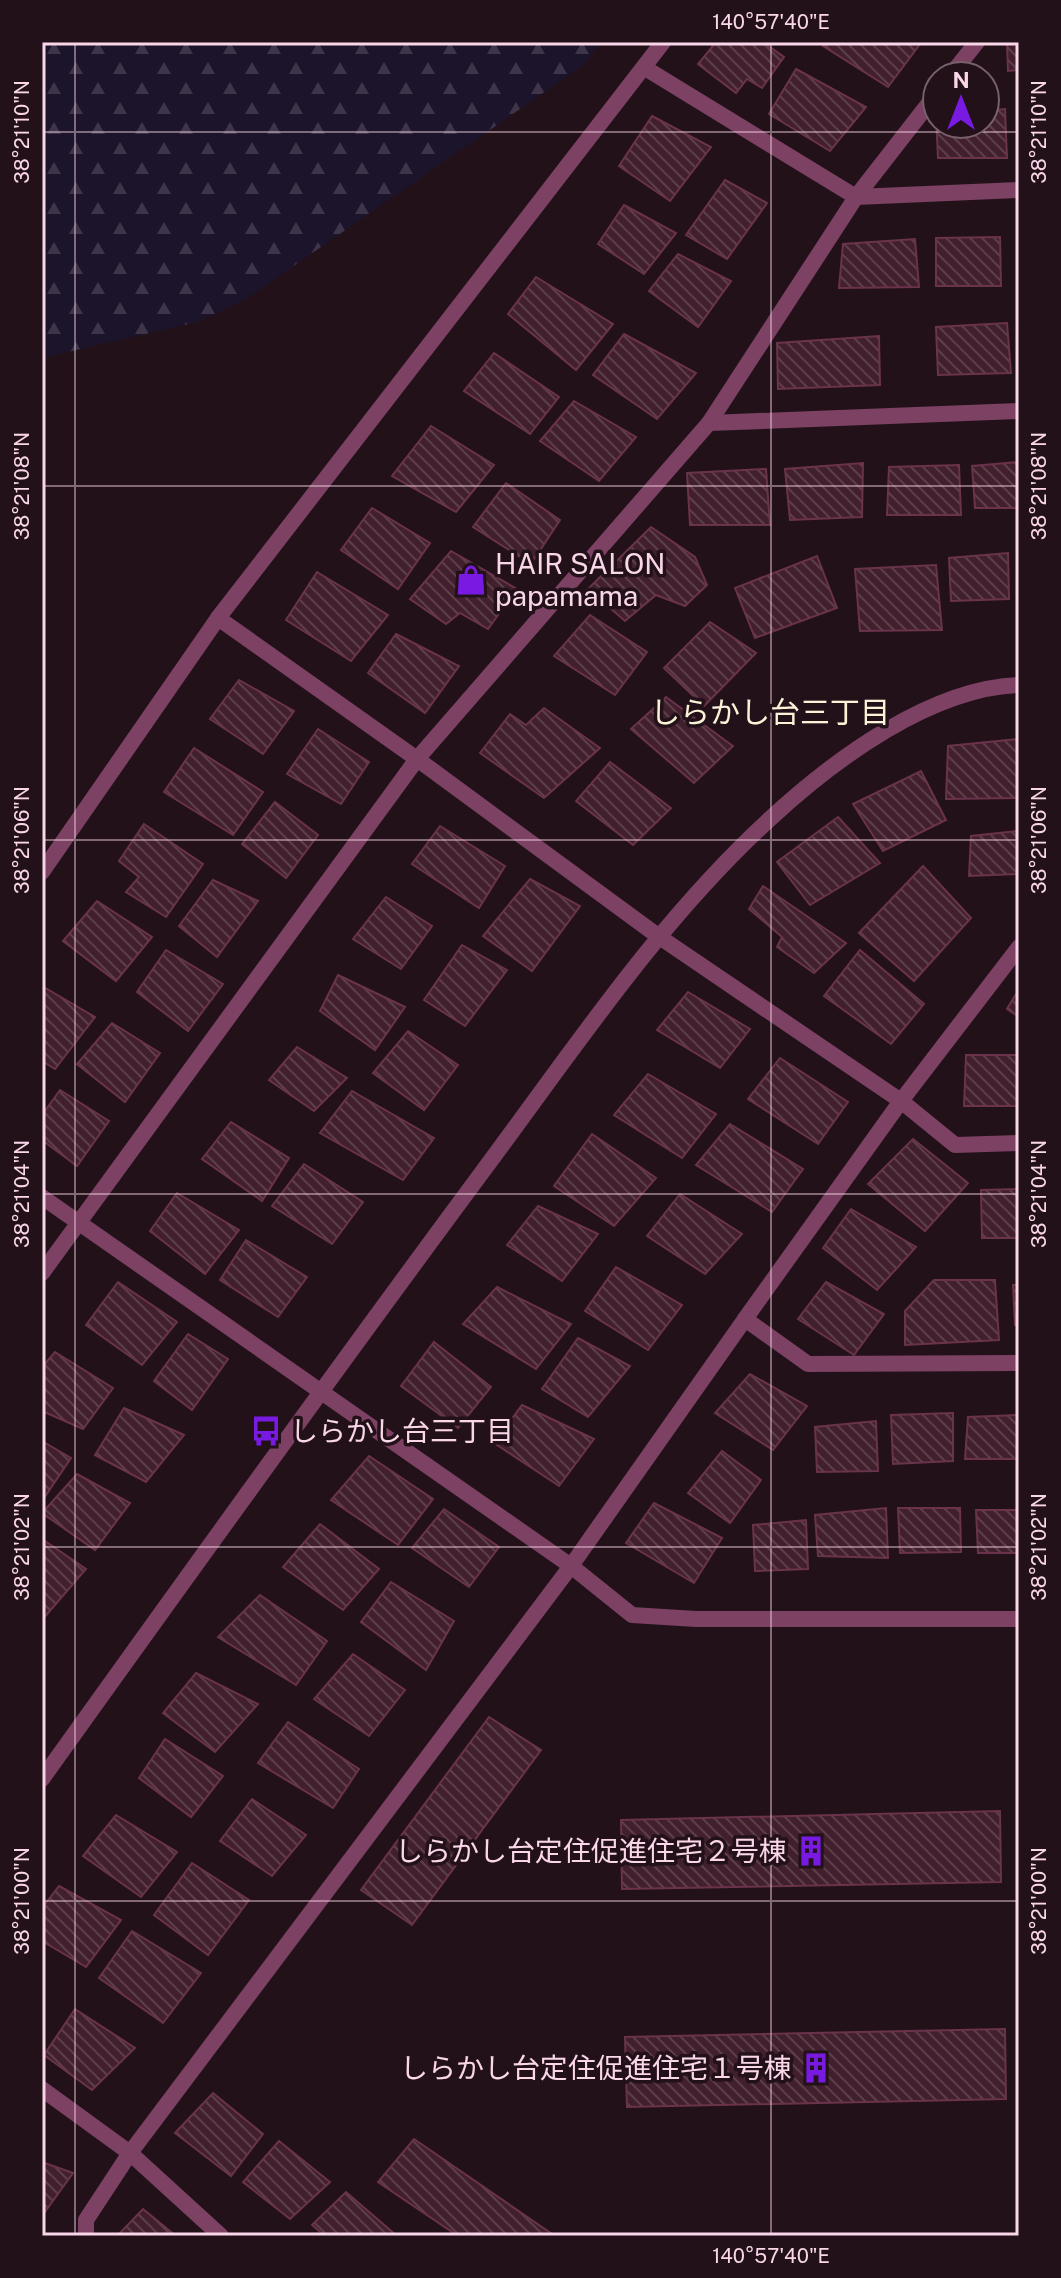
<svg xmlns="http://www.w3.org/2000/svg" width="1061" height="2278" font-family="'Public Sans','Noto Sans JP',sans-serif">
<defs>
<pattern id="forest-firs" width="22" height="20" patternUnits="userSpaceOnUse" patternTransform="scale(2)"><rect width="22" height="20" fill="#1c142b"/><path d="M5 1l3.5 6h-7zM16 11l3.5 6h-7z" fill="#3e354a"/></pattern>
<pattern id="building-back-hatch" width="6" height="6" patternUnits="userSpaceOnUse" patternTransform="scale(2)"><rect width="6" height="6" fill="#411f2d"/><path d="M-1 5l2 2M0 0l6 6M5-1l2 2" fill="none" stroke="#5d3f4b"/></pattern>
</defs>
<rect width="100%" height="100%" fill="#221118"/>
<path fill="url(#forest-firs)" d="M42 42H600L585 64 243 301 197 322 42 358Z"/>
<g fill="url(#building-back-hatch)" stroke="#6a334b" stroke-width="2">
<path d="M716 42H763L784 57 762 88 747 79 736 93 698 64Z"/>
<path d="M826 42H917L920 44 888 87 823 46Z"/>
<path d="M1007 42H1019V70L1008 71Z"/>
<path d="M796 69 866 107 830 151 769 114Z"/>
<path d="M1005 109 1007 158H938L936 116 937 124H985V111Z"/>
<path d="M652 116 711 147 670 201 619 166Z"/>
<path d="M725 180 767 203 727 259 686 235Z"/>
<path d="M624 205 676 233 644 274 598 244Z"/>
<path d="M1000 237 1001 286H936V238Z"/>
<path d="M915 239 919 287 839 288 843 244Z"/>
<path d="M678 254 731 281 698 327 649 291Z"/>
<path d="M536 277 613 324 576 370 508 314Z"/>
<path d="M1007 323 1011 373 938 375 936 327Z"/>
<path d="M624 334 696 373 657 419 593 375Z"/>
<path d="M879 336 880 385 778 389 777 343Z"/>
<path d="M494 353 559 397 530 434 464 391Z"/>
<path d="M574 401 636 437 599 481 540 441Z"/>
<path d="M431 426 494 465 456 512 392 476Z"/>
<path d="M1019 462V508H975L972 466Z"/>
<path d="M863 463 862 517 790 520 785 469Z"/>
<path d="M959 465 961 515H887L889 467Z"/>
<path d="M766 469 770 525H690L687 473Z"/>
<path d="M506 483 560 520 531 564 473 527Z"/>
<path d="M372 508 430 543 398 589 341 550Z"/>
<path d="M651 527 695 557 707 585 685 606 656 595 625 621 588 589Z"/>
<path d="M451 551 517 589 488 629 460 613 446 624 410 599Z"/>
<path d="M1008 553 1009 599 951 601 949 558Z"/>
<path d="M817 556 837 608 755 638 735 588Z"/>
<path d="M936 565 942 630 860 631 855 569Z"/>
<path d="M317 572 388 615 351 661 286 620Z"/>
<path d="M590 615 647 652 615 695 554 656Z"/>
<path d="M710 622 756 653 704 706 664 668Z"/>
<path d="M396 634 459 666 425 713 368 673Z"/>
<path d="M239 680 294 711 263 754 210 719Z"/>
<path d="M666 697 733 746 694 783 631 729Z"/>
<path d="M544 708 600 748 544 798 480 753 510 714 526 725Z"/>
<path d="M318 729 369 762 341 804 287 774Z"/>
<path d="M1019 739V798L946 799 948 746Z"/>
<path d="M194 748 263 792 233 835 164 792Z"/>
<path d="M610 762 671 808 633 845 576 801Z"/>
<path d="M921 771 946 820 883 851 853 804Z"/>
<path d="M275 802 318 835 286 878 242 844Z"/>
<path d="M838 817 880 863 810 905 777 862Z"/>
<path d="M144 824 203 864 166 917 126 892 139 877 119 861Z"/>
<path d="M440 826 505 866 479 908 412 864Z"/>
<path d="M1019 831V874L969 876 971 836Z"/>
<path d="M923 866 971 918 914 981 859 933Z"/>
<path d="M530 879 580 906 532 971 483 936Z"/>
<path d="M213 880 258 901 217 957 179 926Z"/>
<path d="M763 886 846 943 814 973 777 947 782 937 749 909Z"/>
<path d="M386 897 432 926 401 969 353 939Z"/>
<path d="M97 901 152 937 116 981 63 941Z"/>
<path d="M462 945 507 970 465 1026 424 1000Z"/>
<path d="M166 950 223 984 188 1031 137 992Z"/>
<path d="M860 950 924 1004 891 1044 824 996Z"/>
<path d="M338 975 405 1007 375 1050 320 1011Z"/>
<path d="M42 986 95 1017 55 1069 42 1061Z"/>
<path d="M1019 989V1017L1007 1009Z"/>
<path d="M688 992 750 1029 720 1068 657 1030Z"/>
<path d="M112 1023 160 1053 125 1102 77 1064Z"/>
<path d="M408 1031 458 1065 424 1110 373 1073Z"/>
<path d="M297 1047 347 1078 314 1111 269 1080Z"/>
<path d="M966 1055H1019V1106H964Z"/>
<path d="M780 1058 848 1102 818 1144 748 1099Z"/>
<path d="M648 1074 716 1114 682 1158 614 1115Z"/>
<path d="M60 1090 109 1121 77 1166 42 1140V1115Z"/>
<path d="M352 1091 434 1138 403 1180 320 1133Z"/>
<path d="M231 1122 289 1158 262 1201 202 1159Z"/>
<path d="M730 1124 803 1169 772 1212 696 1165Z"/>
<path d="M592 1134 656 1178 614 1226 554 1186Z"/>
<path d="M913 1139 968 1183 925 1231 868 1184Z"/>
<path d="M304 1164 363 1202 332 1244 272 1206Z"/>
<path d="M1019 1189V1238H982L981 1190Z"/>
<path d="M177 1193 239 1230 205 1274 150 1231Z"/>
<path d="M680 1194 742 1234 705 1274 647 1236Z"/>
<path d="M538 1206 598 1234 562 1281 507 1245Z"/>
<path d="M851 1209 916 1247 877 1290 823 1248Z"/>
<path d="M246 1240 307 1277 278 1317 220 1280Z"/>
<path d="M616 1267 682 1305 648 1350 585 1311Z"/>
<path d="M934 1280H995L999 1340 905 1345V1311Z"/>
<path d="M118 1282 177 1322 142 1365 86 1325Z"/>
<path d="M826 1282 884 1314 854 1355 798 1319Z"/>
<path d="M1013 1285H1019V1325H1015Z"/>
<path d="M497 1287 571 1324 536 1369 463 1324Z"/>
<path d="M188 1334 228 1359 192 1410 154 1381Z"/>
<path d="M578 1338 630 1366 588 1417 542 1389Z"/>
<path d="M434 1342 491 1387 458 1428 401 1386Z"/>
<path d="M55 1352 113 1388 83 1429 42 1411V1367Z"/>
<path d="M750 1374 807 1406 773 1450 715 1413Z"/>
<path d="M522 1405 594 1439 559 1486 494 1443Z"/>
<path d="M124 1408 184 1435 146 1482 95 1455Z"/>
<path d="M953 1413V1461L893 1464 891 1415Z"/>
<path d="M1019 1415V1459H965L968 1417Z"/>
<path d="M876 1421 878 1471 817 1472 815 1427Z"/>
<path d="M42 1441 71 1458 42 1501Z"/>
<path d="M722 1451 761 1480 730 1523 688 1493Z"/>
<path d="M369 1456 433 1499 398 1545 331 1500Z"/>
<path d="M77 1474 130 1503 95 1550 42 1513Z"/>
<path d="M654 1503 722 1538 694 1583 626 1543Z"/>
<path d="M886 1508 888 1558 818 1556 815 1515Z"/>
<path d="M898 1508H960L961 1552 900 1553Z"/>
<path d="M444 1509 499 1547 469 1587 412 1548Z"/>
<path d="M976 1510H1019V1553H978Z"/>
<path d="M806 1520 808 1569 755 1571 753 1525Z"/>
<path d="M320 1524 379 1569 343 1610 283 1567Z"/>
<path d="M42 1539 86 1569 42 1620Z"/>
<path d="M391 1582 454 1621 426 1670 361 1622Z"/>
<path d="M260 1595 327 1641 296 1685 218 1637Z"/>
<path d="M353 1654 405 1690 369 1736 314 1699Z"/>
<path d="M196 1673 258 1704 215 1752 163 1713Z"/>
<path d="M489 1717 541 1750 412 1925 361 1890Z"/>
<path d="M288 1722 359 1769 333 1808 258 1763Z"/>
<path d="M165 1739 223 1776 191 1817 139 1778Z"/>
<path d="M252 1799 306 1835 272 1876 220 1841Z"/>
<path d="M1000 1811 1001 1882 622 1889 621 1820Z"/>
<path d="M116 1815 177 1852 141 1897 83 1856Z"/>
<path d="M192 1863 249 1900 208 1955 154 1915Z"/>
<path d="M59 1886 121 1920 86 1967 42 1941V1908Z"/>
<path d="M132 1931 201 1973 163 2023 99 1978Z"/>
<path d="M75 2009 135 2048 92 2090 44 2055Z"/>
<path d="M1005 2029 1006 2099 627 2107 625 2037Z"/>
<path d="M213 2093 263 2134 231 2176 175 2133Z"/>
<path d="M414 2139 555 2236H458L378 2182Z"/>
<path d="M279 2141 330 2182 290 2219 243 2182Z"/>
<path d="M42 2162 73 2173 42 2216Z"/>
<path d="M346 2192 397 2236H325L312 2225Z"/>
<path d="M143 2209 176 2236H117Z"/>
</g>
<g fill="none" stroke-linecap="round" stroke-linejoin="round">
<g stroke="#7c4163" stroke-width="16">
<path d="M645 68 856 197 1019 190"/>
<path d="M950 76 977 42"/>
<path d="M709 423 1019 411"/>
<path d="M218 618 417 759 658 936 901 1101 955 1145 1019 1143"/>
<path d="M42 872 218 618 663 42"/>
<path d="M1019 947 901 1101 745 1319 808 1364 1019 1363"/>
<path d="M42 1197 571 1566 632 1615 696 1619H1019"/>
<path d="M42 1273 417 759 709 423 856 197 937 93"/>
<path d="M42 2089 130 2153 221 2236"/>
<path d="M86 2236V2220L130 2153 571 1566 745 1319"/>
</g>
<path stroke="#7c4163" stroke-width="16" d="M42 1779C188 1575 334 1372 483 1171 574 1049 659 920 772 817 835 759 931 688 1019 685"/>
</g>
<path fill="none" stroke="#fad6e9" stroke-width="2" stroke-opacity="0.45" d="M75 42V2236M771 42V2236M42 132H1019M42 486H1019M42 840H1019M42 1194H1019M42 1547H1019M42 1901H1019"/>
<defs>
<g id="shop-bare" transform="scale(2.4)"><path d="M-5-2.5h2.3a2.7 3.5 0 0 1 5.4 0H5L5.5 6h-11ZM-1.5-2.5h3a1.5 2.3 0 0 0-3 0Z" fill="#791ae3" stroke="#221118" stroke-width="2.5" paint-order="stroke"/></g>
<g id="bus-bare" transform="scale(2.4)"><path d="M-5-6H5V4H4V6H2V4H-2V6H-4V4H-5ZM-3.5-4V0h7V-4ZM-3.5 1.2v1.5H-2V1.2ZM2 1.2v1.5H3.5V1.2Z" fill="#791ae3" stroke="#221118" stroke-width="2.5" paint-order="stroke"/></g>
<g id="building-bare" transform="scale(2.4)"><path d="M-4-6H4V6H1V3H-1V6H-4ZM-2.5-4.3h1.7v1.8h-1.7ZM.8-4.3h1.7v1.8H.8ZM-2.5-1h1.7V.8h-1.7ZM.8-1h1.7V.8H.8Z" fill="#791ae3" stroke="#221118" stroke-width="2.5" paint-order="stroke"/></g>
</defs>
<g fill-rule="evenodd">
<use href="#shop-bare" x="471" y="580"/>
<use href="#bus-bare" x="266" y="1431"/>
<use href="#building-bare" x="811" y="1851"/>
<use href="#building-bare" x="816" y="2068"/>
</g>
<g text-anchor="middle" stroke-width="7" stroke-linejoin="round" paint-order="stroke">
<g font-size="28" fill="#fad6e9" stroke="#221118" text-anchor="start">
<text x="495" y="574">HAIR SALON<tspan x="495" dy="32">papamama</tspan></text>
<text x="290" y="1441">しらかし台三丁目</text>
<text x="787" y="1861" text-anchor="end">しらかし台定住促進住宅２号棟</text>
<text x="792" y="2078" text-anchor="end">しらかし台定住促進住宅１号棟</text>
</g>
<g font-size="30" fill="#fbf2d8" stroke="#221118">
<text x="770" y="723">しらかし台三丁目</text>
</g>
</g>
<rect width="1061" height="2278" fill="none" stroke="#221118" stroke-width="88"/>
<g transform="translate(961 100)"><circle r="38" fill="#221118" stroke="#78606c" stroke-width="2"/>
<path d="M0-6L14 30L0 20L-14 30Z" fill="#791ae3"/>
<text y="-12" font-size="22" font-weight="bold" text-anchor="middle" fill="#fad6e9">N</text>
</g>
<rect x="44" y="44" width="973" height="2190" fill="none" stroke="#fad6e9" stroke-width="3"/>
<g font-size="20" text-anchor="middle" fill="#fad6e9">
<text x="771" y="29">140°57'40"E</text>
<text transform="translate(22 132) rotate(-90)" y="7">38°21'10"N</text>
<text transform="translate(1039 132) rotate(-90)" y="7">38°21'10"N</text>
<text transform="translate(22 486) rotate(-90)" y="7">38°21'08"N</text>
<text transform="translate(1039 486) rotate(-90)" y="7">38°21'08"N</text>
<text transform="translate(22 840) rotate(-90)" y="7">38°21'06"N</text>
<text transform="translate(1039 840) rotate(-90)" y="7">38°21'06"N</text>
<text transform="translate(22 1194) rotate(-90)" y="7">38°21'04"N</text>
<text transform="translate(1039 1194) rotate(-90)" y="7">38°21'04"N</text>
<text transform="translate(22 1547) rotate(-90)" y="7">38°21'02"N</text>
<text transform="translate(1039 1547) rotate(-90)" y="7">38°21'02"N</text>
<text transform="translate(22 1901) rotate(-90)" y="7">38°21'00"N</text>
<text transform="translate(1039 1901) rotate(-90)" y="7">38°21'00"N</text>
<text x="771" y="2263">140°57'40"E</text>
</g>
</svg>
